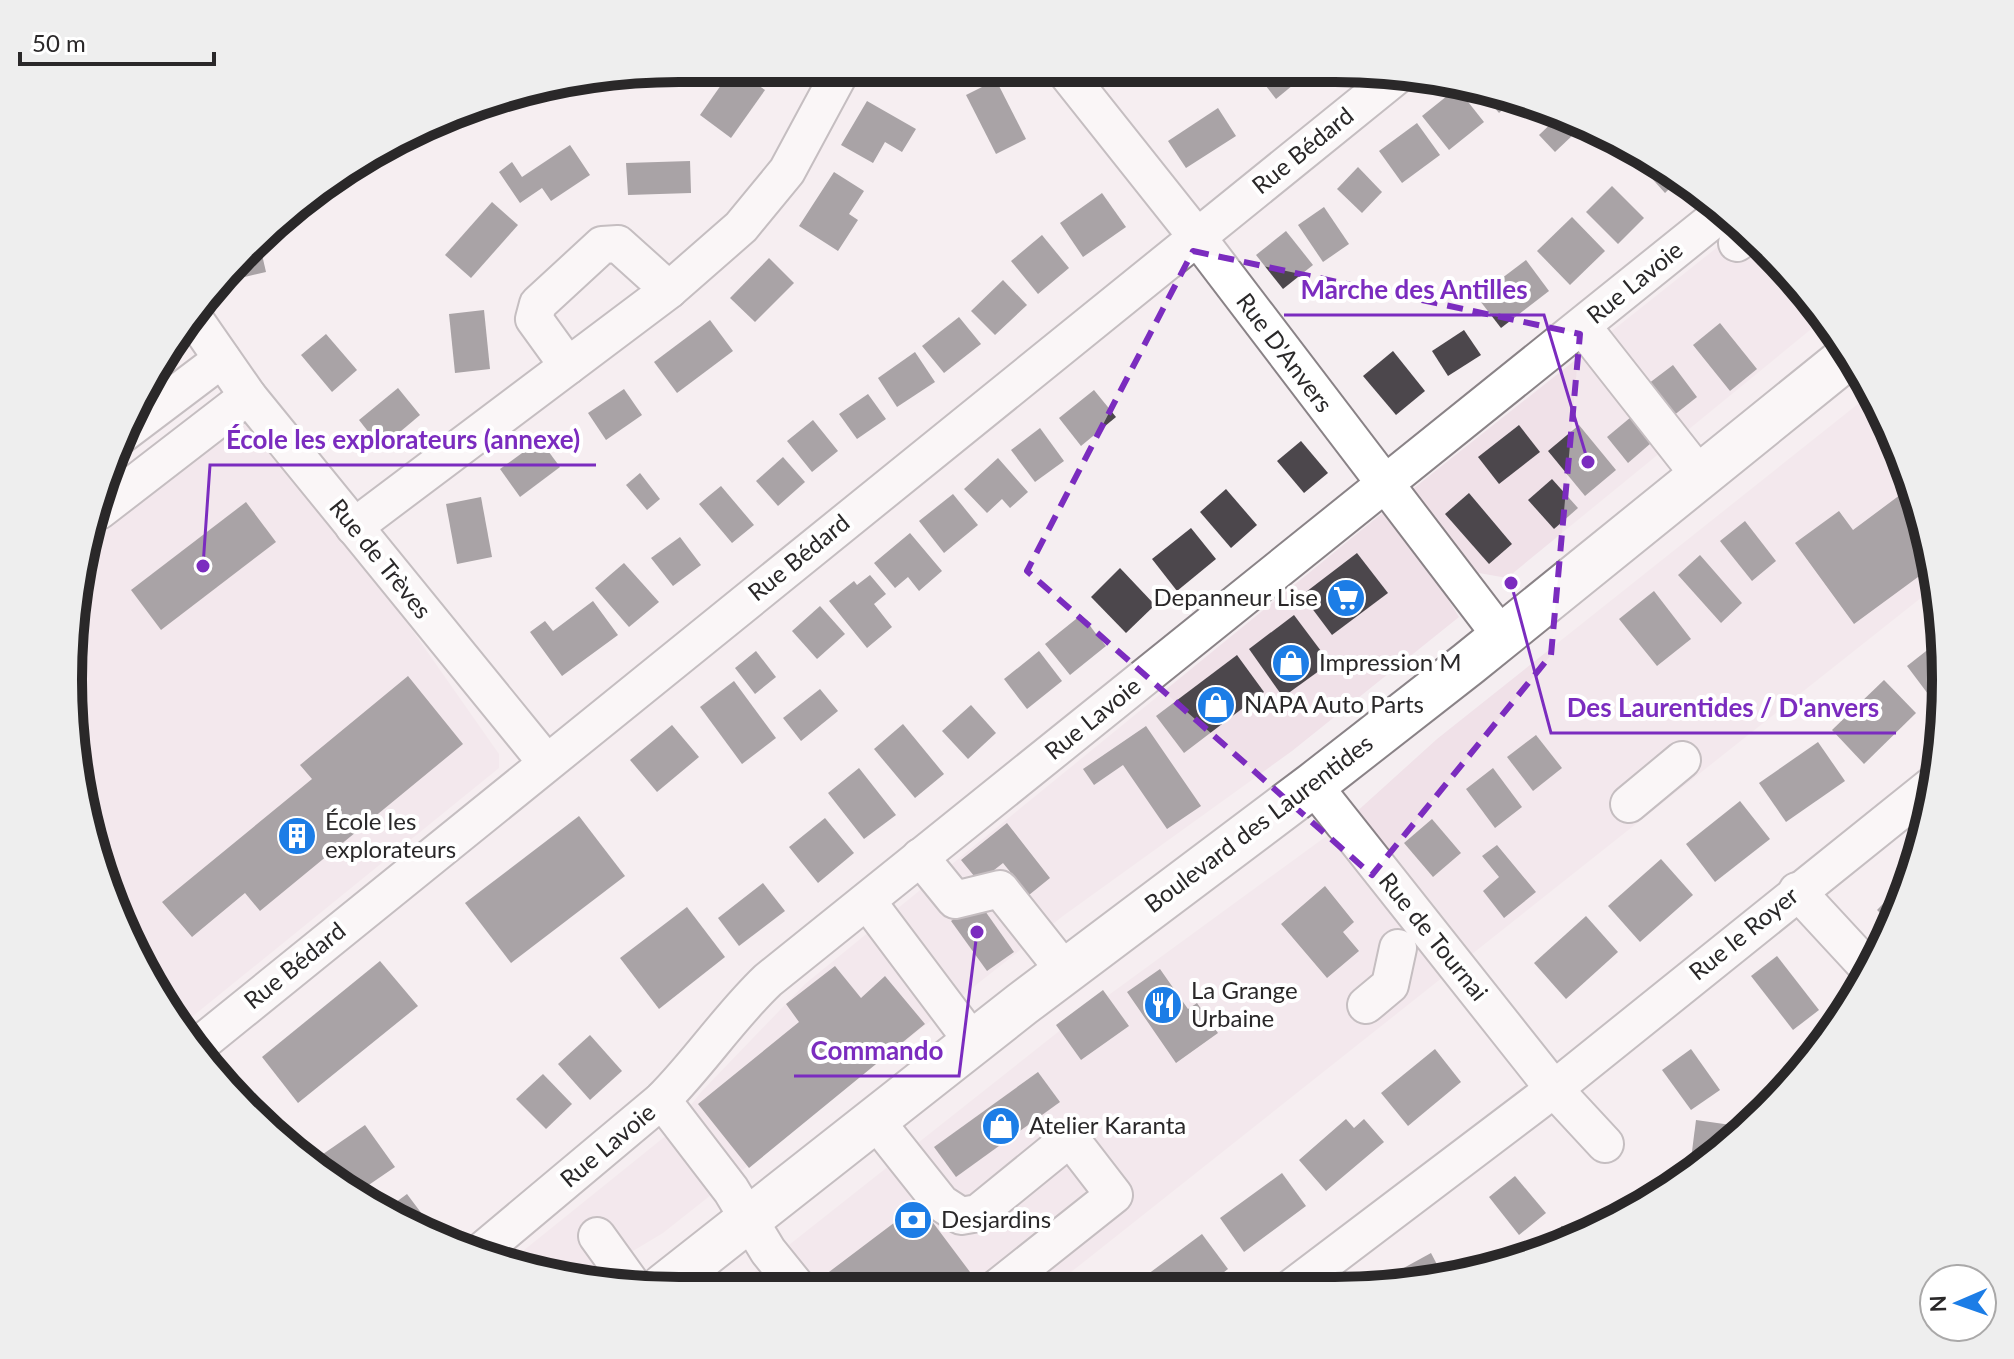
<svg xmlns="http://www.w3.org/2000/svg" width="2014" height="1359" font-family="Lato,sans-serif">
<rect width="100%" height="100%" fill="#f5eef1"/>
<g fill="#f0e1e8">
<path d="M1744 226 1826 317 1507 578 1479 573 1449 601 1459 617 1292 751 1063 916 663 1233 583 1281 513 1259 668 1134 702 1091 805 984 1375 519Z"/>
<path d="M1873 392 1883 409 1925 522 1936 586 1051 1288 737 1286 1058 1032 1343 824 1437 739Z"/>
<path d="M248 396 499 754V768L182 1025 150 986 89 837 69 639 99 510Z"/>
</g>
<g fill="#4c474c">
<path d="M733 68 765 90 731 138 700 115Z"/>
<path d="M1255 72H1301L1304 76 1276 99Z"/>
<path d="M996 80 1026 139 996 154 966 95Z"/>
<path d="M1457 88 1484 122 1449 150 1422 116Z"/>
<path d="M1483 94 1511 102 1499 113Z"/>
<path d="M867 101 916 129 902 152 885 142 873 163 841 145Z"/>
<path d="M1218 108 1236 136 1186 168 1168 141Z"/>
<path d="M1558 117 1575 133 1555 152 1539 135Z"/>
<path d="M1417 123 1440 155 1402 183 1379 151Z"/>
<path d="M570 145 590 175 551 201 542 188 520 203 499 172 512 162 522 177Z"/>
<path d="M1644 157 1689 187 1681 195 1672 186 1665 193 1638 163Z"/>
<path d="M690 161 691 193 628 195 626 163Z"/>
<path d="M1358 167 1382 192 1362 213 1337 189Z"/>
<path d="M834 172 864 191 849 214 858 220 838 251 799 226Z"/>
<path d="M337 174 342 183 310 200H309Z"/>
<path d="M1612 186 1644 218 1618 244 1586 212Z"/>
<path d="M1102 193 1126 227 1083 257 1060 223Z"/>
<path d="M492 202 518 225 471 278 445 255Z"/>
<path d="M1324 207 1349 244 1323 262 1298 225Z"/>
<path d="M1572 217 1605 251 1570 285 1537 251Z"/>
<path d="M1286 231 1313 265 1283 289 1256 255Z"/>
<path d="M1042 235 1069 268 1038 294 1011 261Z"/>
<path d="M260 246 266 272 228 281 227 276Z"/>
<path d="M769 258 794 283 755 322 730 298Z"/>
<path d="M1526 260 1549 291 1501 328 1477 297Z"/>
<path d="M1003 280 1027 305 995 335 971 311Z"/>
<path d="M484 310 490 369 455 373 449 314Z"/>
<path d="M959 317 981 344 944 373 922 346Z"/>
<path d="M710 320 733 351 677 393 654 362Z"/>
<path d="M1720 323 1757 369 1730 391 1693 345Z"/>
<path d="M1464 330 1481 355 1448 376 1432 351Z"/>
<path d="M326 334 357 370 332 392 301 355Z"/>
<path d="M1393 351 1425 391 1396 415 1363 376Z"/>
<path d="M915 352 935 382 897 407 878 378Z"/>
<path d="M1673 365 1697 397 1673 416 1648 384Z"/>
<path d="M398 388 420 415 381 448 359 420Z"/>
<path d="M624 389 642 415 606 440 588 413Z"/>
<path d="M1094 390 1116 417 1081 446 1059 418Z"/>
<path d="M868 394 886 419 857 439 839 414Z"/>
<path d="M1637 412 1658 437 1628 463 1607 437Z"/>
<path d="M813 420 838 451 812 472 787 441Z"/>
<path d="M1519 425 1540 452 1499 484 1478 457Z"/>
<path d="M1579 425 1616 470 1585 496 1548 451Z"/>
<path d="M1040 428 1064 461 1035 482 1011 450Z"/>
<path d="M540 440 560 467 520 497 500 469Z"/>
<path d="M1301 441 1328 473 1304 493 1277 461Z"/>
<path d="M783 457 805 482 778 506 756 481Z"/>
<path d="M998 458 1028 492 1010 508 1002 499 987 513 964 489Z"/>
<path d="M640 473 660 499 647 510 626 485Z"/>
<path d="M1552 479 1578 508 1554 529 1528 500Z"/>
<path d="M721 486 754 525 732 543 699 504Z"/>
<path d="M1912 486 1925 522 1933 566 1854 624 1795 543 1839 511 1853 530Z"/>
<path d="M1226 489 1257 525 1231 548 1200 512Z"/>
<path d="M1469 493 1512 544 1489 564 1445 514Z"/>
<path d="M953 494 978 525 944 553 919 521Z"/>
<path d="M481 497 492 557 457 564 446 504Z"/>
<path d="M246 502 276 542 161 630 131 590Z"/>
<path d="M1745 521 1776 561 1752 581 1720 541Z"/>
<path d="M1191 528 1216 559 1177 591 1152 559Z"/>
<path d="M910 533 942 571 919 591 908 577 895 588 874 563Z"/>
<path d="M680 537 701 565 673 586 651 558Z"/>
<path d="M1357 553 1388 593 1332 635 1302 595Z"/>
<path d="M1700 555 1742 603 1721 623 1678 575Z"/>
<path d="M624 563 659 602 629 627 595 588Z"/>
<path d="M1120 568 1155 605 1126 633 1091 597Z"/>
<path d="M870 575 886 594 874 604 892 627 867 648 829 601 854 581 857 585Z"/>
<path d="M1654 591 1691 639 1657 666 1619 619Z"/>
<path d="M593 601 618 635 562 676 530 632 545 621 553 631Z"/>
<path d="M820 606 845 634 817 659 792 631Z"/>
<path d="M1081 615 1106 646 1070 675 1045 644Z"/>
<path d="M1294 615 1330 663 1283 697 1249 649Z"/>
<path d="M1944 637 1943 696 1934 702 1907 666Z"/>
<path d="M756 651 776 677 755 694 735 668Z"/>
<path d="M1039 651 1062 681 1027 709 1004 679Z"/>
<path d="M1237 655 1264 692 1184 753 1156 716Z"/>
<path d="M408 676 463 744 260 911 245 893 192 937 162 902 312 779 300 765Z"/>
<path d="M1884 680 1916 713 1864 764 1832 730Z"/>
<path d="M734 681 776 738 742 764 700 707Z"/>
<path d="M820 689 838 711 801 741 783 718Z"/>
<path d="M971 705 996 733 968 759 942 731Z"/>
<path d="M903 724 944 774 915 798 874 749Z"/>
<path d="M672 725 699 757 657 792 630 760Z"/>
<path d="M1146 726 1201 806 1167 829 1123 765 1094 785 1083 769Z"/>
<path d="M1536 735 1562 768 1533 791 1507 757Z"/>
<path d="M1818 742 1845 781 1786 822 1759 783Z"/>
<path d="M859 768 896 815 864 839 828 793Z"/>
<path d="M1493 768 1522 807 1495 828 1466 789Z"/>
<path d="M1740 801 1770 839 1715 882 1686 844Z"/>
<path d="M579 816 625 876 511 963 465 903Z"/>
<path d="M825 818 854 853 818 883 789 847Z"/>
<path d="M1432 819 1461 853 1433 877 1404 843Z"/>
<path d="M1007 823 1050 878 1029 895 1003 863 979 882 961 860Z"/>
<path d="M1497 845 1536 892 1504 918 1483 891 1499 877 1482 856Z"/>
<path d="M1661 859 1693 895 1640 942 1608 906Z"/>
<path d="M1911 875 1913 877 1892 924 1877 910Z"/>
<path d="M763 883 785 911 739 946 718 918Z"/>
<path d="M1325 886 1354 922 1343 932 1359 951 1327 978 1281 924Z"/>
<path d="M978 901 1014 952 987 971 951 921Z"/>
<path d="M687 907 725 957 659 1009 620 958Z"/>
<path d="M1586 916 1618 952 1566 999 1534 963Z"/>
<path d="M1777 956 1819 1010 1793 1030 1751 976Z"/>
<path d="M380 961 418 1006 298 1103 262 1057Z"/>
<path d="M835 966 861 998 885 976 925 1024 749 1168 698 1104 799 1022 786 1004Z"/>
<path d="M1160 969 1188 1009 1197 1003 1218 1033 1176 1063 1127 992Z"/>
<path d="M1103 990 1129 1026 1081 1060 1056 1025Z"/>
<path d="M590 1035 622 1071 590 1100 558 1064Z"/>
<path d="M1435 1049 1461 1082 1408 1126 1381 1093Z"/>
<path d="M1691 1049 1720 1090 1691 1110 1662 1070Z"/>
<path d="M1038 1072 1060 1102 956 1177 934 1147Z"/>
<path d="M543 1074 572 1104 546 1129 516 1099Z"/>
<path d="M1346 1119 1354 1128 1364 1119 1384 1142 1326 1191 1299 1160Z"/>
<path d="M1696 1120 1731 1125 1728 1145 1700 1169 1690 1167Z"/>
<path d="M365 1125 395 1167 357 1193 313 1161Z"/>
<path d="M1282 1173 1306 1206 1244 1252 1220 1218Z"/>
<path d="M1515 1176 1546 1213 1519 1235 1489 1197Z"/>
<path d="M407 1194 428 1222 416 1230 384 1211Z"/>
<path d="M919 1204 970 1272 962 1278 967 1285 963 1288 828 1287 821 1278Z"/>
<path d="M1610 1225 1605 1228 1562 1244 1561 1226Z"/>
<path d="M1202 1234 1228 1269 1202 1289H1146L1140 1280Z"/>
<path d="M1431 1253 1444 1278 1408 1284 1400 1270Z"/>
</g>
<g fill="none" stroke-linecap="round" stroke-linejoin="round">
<g stroke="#8a8387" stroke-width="40">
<g id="minor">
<path d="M1065 71 1197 237 1502 637"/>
<path d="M1737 243 1750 233"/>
<path d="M191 314 248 396 546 762"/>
<path d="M1582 326 1700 476"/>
<path d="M568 366 534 319 538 304 602 245 618 244 669 290"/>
<path d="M120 436 222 359"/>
<path d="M99 511 248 396"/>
<path d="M354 527 669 290 741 227 787 171 842 69"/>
<path d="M1313 785 1554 1089 1605 1144"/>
<path d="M1629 804 1682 760"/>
<path d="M920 857 955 900 1000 889 1065 971"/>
<path d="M1797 891 1871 971"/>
<path d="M867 901 973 1042"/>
<path d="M1366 1005 1390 985 1398 948"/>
<path d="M199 1045 1400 73"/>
<path d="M662 1100 731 1190 768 1251 797 1287"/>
<path d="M875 1120 941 1203 961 1216 978 1213 1070 1138 1114 1195 997 1288"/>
<path d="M597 1236 633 1286"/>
<path d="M483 1250 662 1100C700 1062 729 1017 768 980L1724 211"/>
<path d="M1290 1289 1554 1089 1936 782"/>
</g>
</g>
<g stroke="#8a8387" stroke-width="48">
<path id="major" d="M664 1286 1022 1004 1313 785 1468 664 1850 355"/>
</g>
<use href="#minor" stroke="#fff" stroke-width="36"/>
<use href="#major" stroke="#fff" stroke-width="44"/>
</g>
<path d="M0 0H2014V1359H0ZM1193 251 1580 334 1551 655 1372 875 1027 571Z" fill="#f5eef1" fill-opacity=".55" fill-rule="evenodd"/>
<path fill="none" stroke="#7b2cbf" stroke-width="6" stroke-dasharray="16 10" stroke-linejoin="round" d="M1193 251 1580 334 1551 655 1372 875 1027 571Z"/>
<defs>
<g id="supermarket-disc" transform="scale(2)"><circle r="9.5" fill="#1c7de6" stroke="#fff"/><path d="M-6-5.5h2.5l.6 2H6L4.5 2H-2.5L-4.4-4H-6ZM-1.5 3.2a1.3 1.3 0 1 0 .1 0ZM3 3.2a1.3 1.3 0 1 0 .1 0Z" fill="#fff"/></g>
<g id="shop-disc" transform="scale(2)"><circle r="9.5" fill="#1c7de6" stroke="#fff"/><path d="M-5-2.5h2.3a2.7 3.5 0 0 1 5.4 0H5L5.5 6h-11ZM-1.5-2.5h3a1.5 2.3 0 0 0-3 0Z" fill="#fff"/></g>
<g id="building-disc" transform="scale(2)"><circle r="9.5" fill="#1c7de6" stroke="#fff"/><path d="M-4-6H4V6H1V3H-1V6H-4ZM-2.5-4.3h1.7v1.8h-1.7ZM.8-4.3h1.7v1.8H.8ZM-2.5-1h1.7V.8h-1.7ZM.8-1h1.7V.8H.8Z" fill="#fff"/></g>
<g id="restaurant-disc" transform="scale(2)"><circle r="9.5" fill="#1c7de6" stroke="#fff"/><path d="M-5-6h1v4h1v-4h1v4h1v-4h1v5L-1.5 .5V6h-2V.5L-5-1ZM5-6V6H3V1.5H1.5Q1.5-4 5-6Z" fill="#fff"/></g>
<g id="bank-disc" transform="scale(2)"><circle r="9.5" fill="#1c7de6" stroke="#fff"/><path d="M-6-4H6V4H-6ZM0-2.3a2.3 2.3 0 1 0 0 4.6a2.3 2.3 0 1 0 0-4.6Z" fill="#fff"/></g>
</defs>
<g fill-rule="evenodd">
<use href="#supermarket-disc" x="1346" y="598"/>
<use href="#shop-disc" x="1291" y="663"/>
<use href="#shop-disc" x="1216" y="705"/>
<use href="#building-disc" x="297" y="836"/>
<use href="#restaurant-disc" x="1163" y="1005"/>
<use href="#shop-disc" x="1001" y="1126"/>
<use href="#bank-disc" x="913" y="1220"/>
</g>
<g text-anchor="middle" stroke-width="8" stroke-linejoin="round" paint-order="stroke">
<g font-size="24" fill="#2a2829" stroke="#fff">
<text transform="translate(1303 151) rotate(-39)" y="8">Rue Bédard</text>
<text transform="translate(1635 283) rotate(-39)" y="8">Rue Lavoie</text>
<text transform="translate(1284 353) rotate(53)" y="8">Rue D'Anvers</text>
<text transform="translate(799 558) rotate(-39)" y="8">Rue Bédard</text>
<text transform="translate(380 559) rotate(51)" y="8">Rue de Trèves</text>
<text transform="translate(1093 719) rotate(-39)" y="8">Rue Lavoie</text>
<text transform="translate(1259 824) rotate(-37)" y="8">Boulevard des Laurentides</text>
<text transform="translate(1744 934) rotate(-39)" y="8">Rue le Royer</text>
<text transform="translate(1433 937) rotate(51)" y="8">Rue de Tournai</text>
<text transform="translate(295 966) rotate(-39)" y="8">Rue Bédard</text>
<text transform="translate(608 1146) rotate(-40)" y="8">Rue Lavoie</text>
</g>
<g font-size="24" fill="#2a2829" stroke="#fff" text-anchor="start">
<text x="1318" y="606" text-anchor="end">Depanneur Lise</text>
<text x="1319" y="671">Impression M</text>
<text x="1244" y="713">NAPA Auto Parts</text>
<text x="325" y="830">École les<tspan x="325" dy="28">explorateurs</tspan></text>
<text x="1191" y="999">La Grange<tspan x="1191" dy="28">Urbaine</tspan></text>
<text x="1029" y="1134">Atelier Karanta</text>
<text x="941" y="1228">Desjardins</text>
</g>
</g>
<path d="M0 0H2014V1359H0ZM679 82H1335A597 597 0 0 1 1932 679V680A597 597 0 0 1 1335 1277H679A597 597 0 0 1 82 680V679A597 597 0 0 1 679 82Z" fill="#eee" fill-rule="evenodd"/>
<path fill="none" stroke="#2a2829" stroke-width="10" d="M679 82H1335A597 597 0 0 1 1932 679V680A597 597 0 0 1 1335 1277H679A597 597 0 0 1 82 680V679A597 597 0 0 1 679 82Z"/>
<path fill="none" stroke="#7b2cbf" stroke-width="3" d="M1588 462L1544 315H1284M203 566L210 465H596M1511 583L1551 733H1896M977 932L959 1076H794"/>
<g fill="#7b2cbf" stroke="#fff" stroke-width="3">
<circle cx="1588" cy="462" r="8"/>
<circle cx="203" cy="566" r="8"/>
<circle cx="1511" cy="583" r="8"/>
<circle cx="977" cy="932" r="8"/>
</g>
<g font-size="26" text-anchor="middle" font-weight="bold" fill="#7b2cbf" stroke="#fff" stroke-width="8" stroke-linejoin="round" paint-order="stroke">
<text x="1414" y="299">Marche des Antilles</text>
<text x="403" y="449">École les explorateurs (annexe)</text>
<text x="1723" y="717">Des Laurentides / D'anvers</text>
<text x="877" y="1060">Commando</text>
</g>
<g transform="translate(1958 1303) rotate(268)"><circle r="38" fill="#ffffff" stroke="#aaa9a9" stroke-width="2"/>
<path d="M0-6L14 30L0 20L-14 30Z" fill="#1c7de6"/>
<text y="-12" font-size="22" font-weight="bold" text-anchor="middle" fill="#2a2829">N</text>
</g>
<path d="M20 52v12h194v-12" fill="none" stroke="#2a2829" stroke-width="4"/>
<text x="32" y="52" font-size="24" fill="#2a2829" stroke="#ffffff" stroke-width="6" paint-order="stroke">50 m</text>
</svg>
